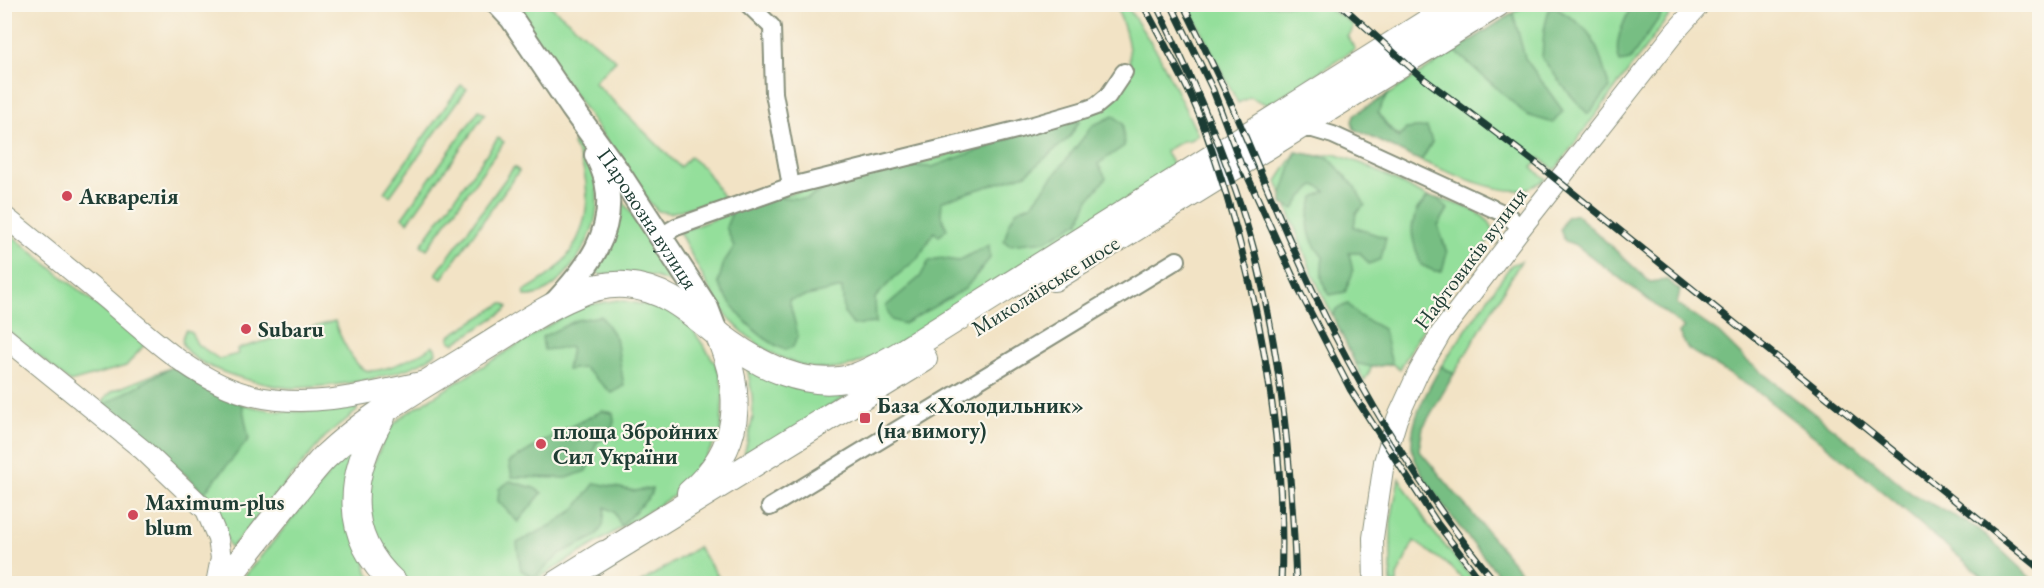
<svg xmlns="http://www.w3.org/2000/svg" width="2044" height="588" font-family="'EB Garamond',serif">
<rect width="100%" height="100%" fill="#fbf7ec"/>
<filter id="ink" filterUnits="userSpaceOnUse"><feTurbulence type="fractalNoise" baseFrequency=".0167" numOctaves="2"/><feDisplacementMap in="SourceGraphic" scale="12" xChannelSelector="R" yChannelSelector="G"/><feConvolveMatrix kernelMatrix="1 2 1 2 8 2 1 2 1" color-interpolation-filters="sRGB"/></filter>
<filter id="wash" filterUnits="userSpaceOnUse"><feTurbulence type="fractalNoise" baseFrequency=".008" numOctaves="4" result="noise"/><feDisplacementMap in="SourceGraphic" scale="24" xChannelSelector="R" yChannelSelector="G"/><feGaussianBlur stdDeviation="1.35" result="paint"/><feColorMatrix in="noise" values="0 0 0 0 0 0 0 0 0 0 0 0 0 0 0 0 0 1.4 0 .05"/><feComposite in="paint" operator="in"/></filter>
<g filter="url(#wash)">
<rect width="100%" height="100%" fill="#f2e3c5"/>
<g fill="#94df9b" stroke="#5a8e68" stroke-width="1.5">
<path d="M512 5H549L616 60 594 82 680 167 690 157 704 168 724 198 670 213 658 211 650 203Z"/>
<path d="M1115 5H1126L1158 53 1198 135 1190 140 1182 141 1165 151 1175 168 890 349C872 356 853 368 834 369 793 372 748 343 724 312 708 290 693 256 679 232L774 197 912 166 1075 116 1127 79C1134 54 1126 28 1115 5Z"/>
<path d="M1188 5H1320L1342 16 1353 25 1351 33 1347 36 1355 49 1268 105 1250 97 1238 103Z"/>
<path d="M1525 5H1677L1555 170 1540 158 1532 168 1546 179C1538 184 1530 189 1520 190 1494 193 1446 171 1421 161L1432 142C1400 138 1396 140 1378 112L1387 95Z"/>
<path d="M461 85 467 89 390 196 384 192Z"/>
<path d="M479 110 485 114 408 222 402 217Z"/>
<path d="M498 138 504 142 427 249 421 245Z"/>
<path d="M576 139C583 142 586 148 589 156 597 173 599 196 596 215 592 243 558 298 525 296L524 291C536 284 549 277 559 266 591 232 595 184 573 144Z"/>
<path d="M1296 152 1318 156 1335 154 1363 164 1428 197 1416 210 1447 253 1438 226 1447 209 1437 198C1457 205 1488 209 1494 233 1481 253 1463 269 1449 288 1431 314 1415 342 1400 369L1392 364 1372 367 1364 381 1313 275 1277 181Z"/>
<path d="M514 167 519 171 442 278 436 274Z"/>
<path d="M621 199 682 285 681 288C655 273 629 270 600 275L596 270 617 200Z"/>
<path d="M4 229 145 344 126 366 70 382 5 328Z"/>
<path d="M1521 261 1454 374 1441 366 1511 265Z"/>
<path d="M618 300 657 307 671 312 691 327 714 361 720 374 723 392 721 432 691 482 675 495 531 583 404 584 374 548 363 487 389 429 404 415 569 313 588 305Z"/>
<path d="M501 304H505L508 307 505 311 455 343 451 342 449 339 451 335Z"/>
<path d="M335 321C337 332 353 363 363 369 377 377 420 355 432 346L435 348 436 353C406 378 332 387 294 388 272 388 161 364 186 330L191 332 197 344 219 359 238 354 237 349Z"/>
<path d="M172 367C189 377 206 389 224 397 265 416 312 414 355 405L357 411 325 437 231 548 228 543 217 513 210 501 187 476 101 406 106 397 113 391Z"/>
<path d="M747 367 856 390 743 460 753 417 752 395Z"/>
<path d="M350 451 367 572 377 583 238 584 339 462Z"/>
<path d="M1399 478 1431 529 1476 583H1466L1452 568 1414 541 1397 576V583H1391V521Z"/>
<path d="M698 547 723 583H640Z"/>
</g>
<g fill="#77be83" stroke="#4b7e5c" stroke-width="1.5">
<path d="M1632 4 1668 5 1630 60 1620 62C1612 43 1624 23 1632 4Z"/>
<path d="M1550 5C1564 13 1583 23 1592 38 1600 52 1604 72 1610 88L1588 114 1567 91 1542 58 1544 30Z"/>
<path d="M1513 13 1525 58 1563 111 1553 123 1527 115 1455 51Z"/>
<path d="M1387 95 1378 112 1387 127 1399 138 1406 129 1427 127 1432 142 1421 161 1354 129 1352 122 1355 114Z"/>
<path d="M1114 116 1123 124 1124 146 1098 164 1106 178 1089 199 1079 222 1046 241 1009 245 1004 241 1009 224 1016 211 1032 204 1093 125Z"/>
<path d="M1080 120 1070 137 1026 174 942 201 941 215 947 229 939 236 934 232 918 258 894 278 875 298 876 323 853 325 844 313 842 288 789 300 798 335 793 347 785 350C756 337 733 311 718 283L724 262 734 247 726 227 733 210 774 197 807 199 832 184 912 166 932 167 998 143 1021 133Z"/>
<path d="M1296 152 1329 158 1355 187 1365 205 1356 213 1354 227 1386 238 1381 259 1369 264 1360 253H1349L1353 272 1345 292 1330 295C1320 284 1321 272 1323 257 1306 238 1305 221 1314 197L1326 191 1315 185 1302 197 1294 209 1282 204V194Z"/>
<path d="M1428 197 1437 198 1448 209 1438 226 1447 253 1442 271H1434L1421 265C1411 235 1405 223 1428 197Z"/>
<path d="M1576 214 1650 282 1667 280 1680 290 1677 304 1719 333 1746 360 1869 457 1912 494 1979 529 2036 583H1990L1852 466 1754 389 1688 349 1679 333 1684 327 1576 245 1565 241 1560 230 1566 217Z"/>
<path d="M989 245 990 258 965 289 904 324 891 320 886 306 920 277 929 261 940 258 958 261Z"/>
<path d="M1348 304 1359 316 1383 329 1392 364 1372 367 1355 363 1333 316 1336 309Z"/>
<path d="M601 316 616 338 624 386 612 393 584 368 567 370 571 347 544 350 542 337 577 320Z"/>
<path d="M1441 366 1454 374 1423 427 1419 450 1530 583H1506C1485 559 1413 475 1412 448 1410 419 1428 390 1441 366Z"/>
<path d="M172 367 223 397 242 404 249 439 204 493 187 476 101 406Z"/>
<path d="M602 411 613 413 614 422 610 435 597 442 586 471 567 478 512 477 509 462 558 433Z"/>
<path d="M510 481 534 488 542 493 518 522 498 501 499 489Z"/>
<path d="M595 483 635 491 652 488 651 495 621 526 614 512 605 507 603 526 595 537 561 553 534 578 521 570 517 543 550 526 574 510Z"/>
</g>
</g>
<g filter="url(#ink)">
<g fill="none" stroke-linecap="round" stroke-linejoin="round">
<g stroke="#88907c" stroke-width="20">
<g id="minor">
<path d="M748 4 772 27 774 93 791 186"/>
<path d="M1298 129H1313L1333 135 1507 215 1521 228"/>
<path d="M661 236 676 227 791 186 1016 130 1085 110 1096 106 1108 96 1124 72"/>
<path d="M770 507 1177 260"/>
</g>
</g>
<g stroke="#88907c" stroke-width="22">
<g id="tertiary">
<path d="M4 216C39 244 73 272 107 300 150 337 197 383 254 396 309 409 367 394 421 382"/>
<path d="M4 337 143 450 206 510 218 539 221 558 216 584"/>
<path d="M1374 584 1373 538 1384 462 1397 419 1419 371 1441 333 1521 228 1675 32 1700 4"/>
</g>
</g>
<g stroke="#88907c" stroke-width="26">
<g id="secondary">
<path id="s1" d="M498 4 512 19 572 108 617 170 707 308 717 334"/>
<path d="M554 304C587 269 617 232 606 181 604 172 600 163 596 155"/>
</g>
</g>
<g stroke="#88907c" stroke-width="28">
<g id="primary">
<path d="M1054 278 1497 4"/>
<path d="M382 417C348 475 341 535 395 584"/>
<path d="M690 493C743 448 744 394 718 334"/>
<path d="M592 563 924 359"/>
<path d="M223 584C246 554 269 524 293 495 304 482 314 468 325 457 369 415 423 386 474 354 508 334 540 310 576 295 591 288 608 284 625 285 665 288 689 311 719 335 756 364 808 392 857 376 871 371 884 363 897 356L1457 4"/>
<path d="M556 584 604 554"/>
</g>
</g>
<use href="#minor" stroke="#fff" stroke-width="16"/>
<use href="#tertiary" stroke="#fff" stroke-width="20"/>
<use href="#secondary" stroke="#fff" stroke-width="22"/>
<use href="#primary" stroke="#fff" stroke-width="26"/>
<g stroke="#1f3d34" stroke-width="7">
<g id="rail">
<path d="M1143 4C1164 44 1188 85 1204 127 1254 268 1288 434 1281 584"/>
<path d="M1156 4C1195 85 1232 167 1255 254 1282 363 1292 471 1296 584"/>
<path d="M1171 4 1213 90 1245 175"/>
<path d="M1183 4C1201 41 1220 78 1236 115 1268 189 1298 264 1335 336 1380 423 1434 508 1497 584"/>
<path d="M1340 4 1419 75 1536 163 2040 569"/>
<path d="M1243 166 1299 290 1350 389 1437 523 1483 584"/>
</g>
</g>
<use href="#rail" stroke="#fbf7ec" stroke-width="4.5" stroke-dasharray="14" stroke-linecap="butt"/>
</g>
</g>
<g fill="#d1495b" stroke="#fbf7ec" stroke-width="2">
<circle cx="67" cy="196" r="6"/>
<circle cx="246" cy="329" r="6"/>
<rect x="859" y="412" width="12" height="12" rx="3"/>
<circle cx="541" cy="444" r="6"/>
<circle cx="133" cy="515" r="6"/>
</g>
<g text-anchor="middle" stroke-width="4.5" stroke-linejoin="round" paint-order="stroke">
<g font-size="22" font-weight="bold" fill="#1f3d34" stroke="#fbf7ec" text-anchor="start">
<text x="79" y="204">Акварелія</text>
<text x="258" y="337">Subaru</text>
<text x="877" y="413">База «Холодильник»<tspan x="877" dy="25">(на вимогу)</tspan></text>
<text x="553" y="439">площа Збройних<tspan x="553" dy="25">Сил України</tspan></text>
<text x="145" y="510">Maximum-plus<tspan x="145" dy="25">blum</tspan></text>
</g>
<g font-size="22" fill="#1f3d34" stroke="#fbf7ec">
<text dy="8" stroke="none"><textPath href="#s1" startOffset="262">Паровозна вулиця</textPath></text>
<text transform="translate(1470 258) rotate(-53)" y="8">Нафтовиків вулиця</text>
<text transform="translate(1045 285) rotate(-32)" y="8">Миколаївське шосе</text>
</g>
</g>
<rect width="2044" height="588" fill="none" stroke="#fbf7ec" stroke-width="24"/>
</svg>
